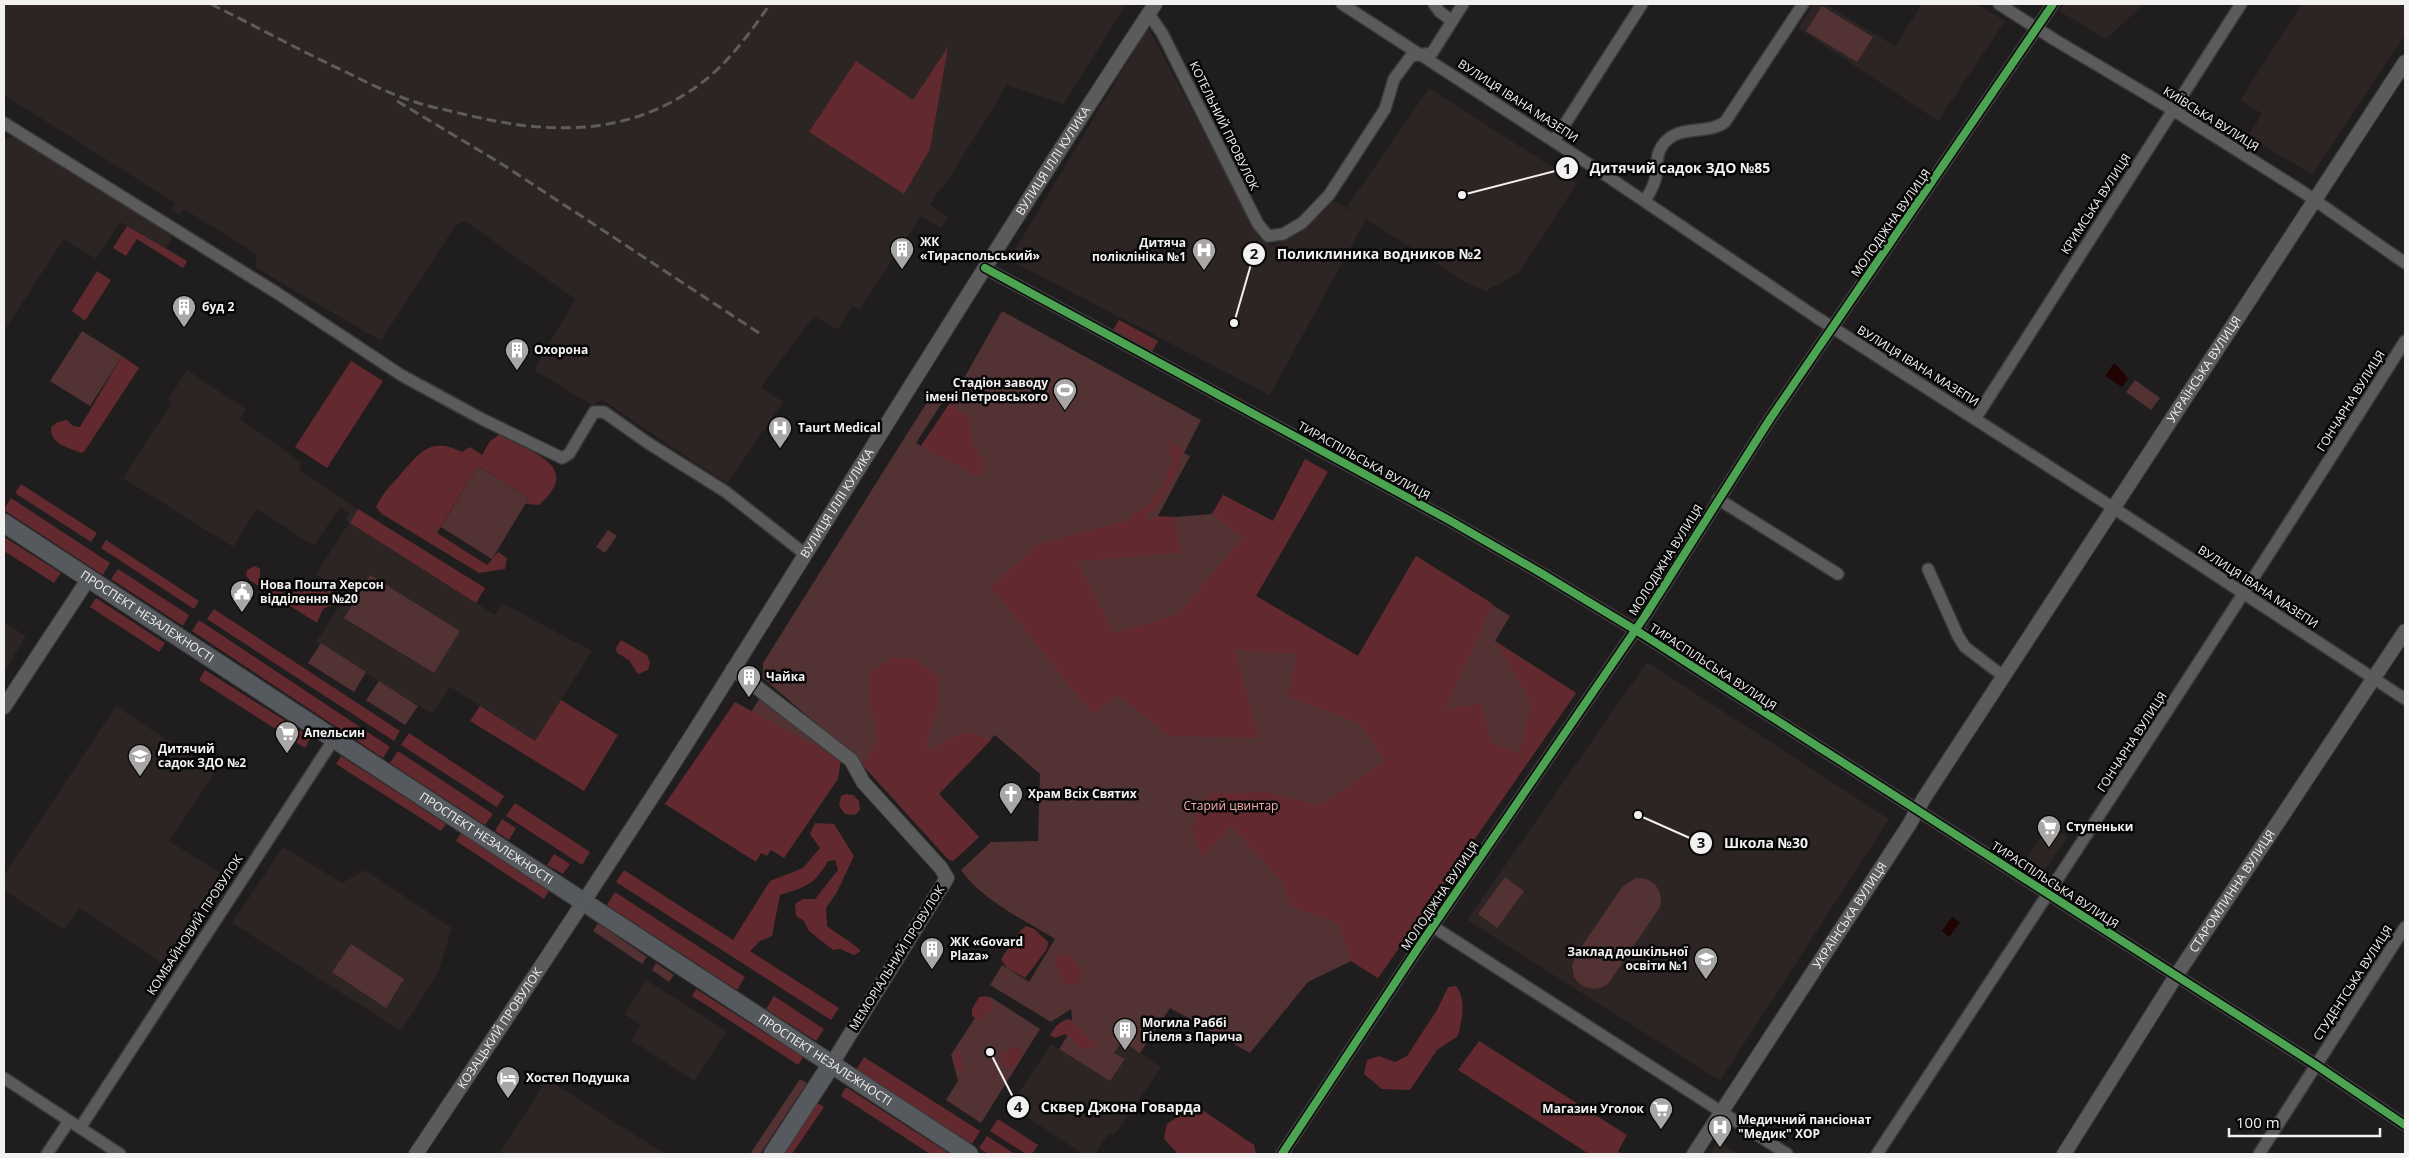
<svg xmlns="http://www.w3.org/2000/svg" width="2409" height="1158" font-family="'Open Sans',sans-serif">
<rect width="100%" height="100%" fill="#1f1d1d"/>
<g fill="#2d2424">
<path d="M4 4H1126L1064 104 1007 85 943 188 941 187 930 205 948 217 941 228 921 216 859 310 853 306 837 330 814 316 761 387 783 402 727 484 602 400 592 405 534 370 575 299 465 221 455 226 381 341 256 268V254L184 209 180 215 171 209 175 203 4 95Z"/>
<path d="M1814 4H1825L1895 46 1922 4H1977L2005 21 1938 121 1798 28Z"/>
<path d="M2064 4H2144L2106 39 2059 11Z"/>
<path d="M2302 4H2405V35L2312 175 2248 136 2262 114 2240 100Z"/>
<path d="M1148 27 1261 240 1273 246 1304 228 1330 199 1358 214 1347 207 1429 88 1577 183 1519 273 1486 291 1465 282 1366 219 1270 395 1009 260Z"/>
<path d="M20 137 173 236 165 249 120 222 96 259 64 239 4 331V140L6 138Z"/>
<path d="M187 370 246 409 240 419 302 463 299 470 358 509 350 523 495 615 502 603 592 651 535 741 450 687 432 714 316 642 347 594 316 574 349 523 345 520 349 513 340 507 314 546 257 509 233 547 123 478 172 402 168 400Z"/>
<path d="M4 622 26 636 4 672Z"/>
<path d="M1647 662 1889 819 1720 1081 1467 920Z"/>
<path d="M116 706 215 772 169 841 222 874 163 964 80 908 64 930 4 890V875Z"/>
<path d="M2050 825 2068 837 2044 871 2026 859Z"/>
<path d="M283 847 342 883 365 870 452 928 438 973 401 1031 232 923Z"/>
<path d="M646 980 727 1031 694 1081 631 1040 641 1025 624 1014Z"/>
<path d="M1122 1040 1161 1067 1123 1124 1114 1135 1109 1133 1095 1154H1083L1010 1106 1051 1044 1110 1081 1124 1060 1113 1053Z"/>
<path d="M547 1079 665 1154H499Z"/>
<path d="M1717 1141 1738 1154H1709Z"/>
</g>
<g fill="#533233">
<path d="M1822 6 1873 37 1857 62 1806 31Z"/>
<path d="M1002 311 1201 420 1184 453 1190 456 1158 516 1162 518 1212 514 1223 495 1273 521 1256 596 1358 656 1416 556 1510 616 1495 641 1576 693 1378 978 1351 961 1308 982 1250 1053 1170 1008 1140 1053 1122 1041 1114 1053 1125 1059 1110 1081 1059 1049 1073 1027 1071 1009 1051 1022 990 985 1002 965 1029 982 1055 939C1023 919 983 901 961 870L991 842 1038 841 1040 774 995 735 939 794 979 837 953 861 948 859 855 757 763 678V663L934 391 945 398 916 443 921 446 950 403Z"/>
<path d="M82 331 122 356 90 406 50 381Z"/>
<path d="M2135 380 2160 398 2151 410 2126 392Z"/>
<path d="M478 466 529 498 492 559 441 527Z"/>
<path d="M608 530 617 536 605 553 596 547Z"/>
<path d="M370 575 460 631 434 673 344 618Z"/>
<path d="M321 643 366 672 354 692 308 663Z"/>
<path d="M379 681 418 706 405 725 366 700Z"/>
<path d="M761 696 841 760 751 712Z"/>
<path d="M1505 877 1524 891 1497 928 1478 914Z"/>
<path d="M1636 878C1653 877 1664 890 1660 907L1608 984C1596 992 1583 990 1574 977L1572 966 1576 955 1622 887Z"/>
<path d="M598 923 647 957 642 964 593 931Z"/>
<path d="M351 944 404 979 386 1008 332 972Z"/>
<path d="M656 963 674 975 669 982 652 970Z"/>
<path d="M989 996 1040 1029 981 1123 946 1100 958 1081 951 1055Z"/>
<path d="M800 1079 807 1083 760 1154H750Z"/>
</g>
<g fill="#622a2f">
<path d="M948 47 930 149 904 194 809 132 856 61 913 100Z"/>
<path d="M127 226 187 261 183 268 137 239 126 256 113 248Z"/>
<path d="M97 271 111 280 85 321 72 311Z"/>
<path d="M1119 320 1158 341 1151 353 1112 332Z"/>
<path d="M122 356 139 368 84 452 81 453C67 447 50 444 51 427L58 422 67 420 73 426 80 427Z"/>
<path d="M351 361 383 381 327 468 295 447Z"/>
<path d="M950 403 969 417 972 441 986 464 979 477 921 446Z"/>
<path d="M499 435C531 452 584 466 539 505L526 504 529 498 478 466 437 533 487 565 498 552 507 558 505 569 479 573 382 514 376 507C382 494 391 485 400 475 419 453 431 436 462 452L470 447 482 455 490 441Z"/>
<path d="M1168 441 1183 449C1178 476 1163 500 1144 520L1154 519 1158 516 1174 517 1182 553 1077 561 1114 633 1178 614 1243 537 1212 514 1223 495 1273 521 1305 459 1328 472 1256 596 1358 656 1416 556 1493 604 1445 709 1482 703 1491 742 1519 753 1531 702 1495 641 1576 693 1378 978 1351 961 1338 923 1293 908 1282 882 1231 826 1202 858 1191 828 1207 794 1266 792 1320 805 1385 761 1360 724 1288 696 1297 654 1235 650 1259 738 1168 736 1117 694 1094 714 1082 702 991 587 1038 544 1129 520 1134 513 1150 504 1165 480 1173 460Z"/>
<path d="M21 484 97 533 91 542 15 493Z"/>
<path d="M11 498 110 563 103 575 4 510Z"/>
<path d="M358 509 485 588 476 603 350 523Z"/>
<path d="M4 537 61 573 54 583 4 551Z"/>
<path d="M106 540 199 601 194 609 101 548Z"/>
<path d="M255 566 260 569V578L287 595C310 585 316 575 338 595V602L323 609 317 623 251 581 246 576 247 570Z"/>
<path d="M118 569 189 615 183 626 111 579Z"/>
<path d="M96 598 165 643 159 652 90 607Z"/>
<path d="M214 609 400 731 394 741 207 619Z"/>
<path d="M199 620 390 747 383 758 192 631Z"/>
<path d="M621 640 647 655 650 663 648 670 638 674 629 660 617 653 616 648Z"/>
<path d="M891 658H915L938 676C939 703 938 717 926 742L930 751C954 738 963 724 991 740L939 794 979 837 953 861 948 859 863 765 878 739 869 701V673Z"/>
<path d="M205 670 311 737 305 748 199 680Z"/>
<path d="M561 700 618 735 584 791 470 721 480 706 535 741Z"/>
<path d="M735 702 841 760 838 779 784 858 771 850 767 856 761 853 756 862 665 804Z"/>
<path d="M409 733 504 796 497 807 401 745Z"/>
<path d="M398 751 493 814 485 825 390 763Z"/>
<path d="M341 756 446 824 441 831 336 764Z"/>
<path d="M846 794 853 795 859 801 860 810 855 815 845 814 839 806 841 796Z"/>
<path d="M515 803 590 852 582 865 506 816Z"/>
<path d="M502 819 516 828 509 840 495 831Z"/>
<path d="M815 823 834 824 854 856 837 892 826 908 827 926C838 935 851 941 861 951L854 955 840 949 833 950 809 931 804 921 796 916 795 904 803 899H815L838 870 835 860 828 861C815 885 805 887 780 895L772 936 760 941 750 951 839 1008 831 1020 616 882 624 870 733 940 770 881 803 868 820 848 810 834Z"/>
<path d="M461 833 549 891 544 899 456 841Z"/>
<path d="M554 854 570 864 563 874 547 865Z"/>
<path d="M615 892 745 977 737 990 607 905Z"/>
<path d="M1026 926 1034 929 1048 942 1047 949 1025 978 1007 968 1001 959 1021 930Z"/>
<path d="M1069 955 1082 969 1079 983 1070 985 1064 983 1055 962 1056 956Z"/>
<path d="M1456 986C1467 1000 1462 1019 1458 1036L1437 1050 1410 1090 1382 1089 1364 1074 1367 1060 1379 1056 1395 1062 1407 1056 1437 1010 1448 987Z"/>
<path d="M696 989 803 1057 798 1065 692 996Z"/>
<path d="M774 996 824 1029 816 1041 766 1009Z"/>
<path d="M987 996 992 1003 993 1010 979 1021 972 1016V1009L979 997Z"/>
<path d="M1070 1019 1098 1047 1080 1049 1071 1038 1065 1034 1055 1038 1050 1035C1055 1027 1060 1020 1070 1019Z"/>
<path d="M1479 1041 1627 1135 1618 1151 1622 1154H1589L1458 1070Z"/>
<path d="M1017 1046 1022 1053 1020 1061 1010 1068 1003 1066 1001 1057 1004 1051Z"/>
<path d="M960 1050 964 1072 962 1074C953 1069 954 1061 956 1052Z"/>
<path d="M864 1057 980 1131 972 1144 856 1070Z"/>
<path d="M846 1087 950 1154H930L841 1096Z"/>
<path d="M817 1103 824 1107 792 1154H782Z"/>
<path d="M1195 1105 1254 1145 1256 1154H1178L1164 1139 1167 1124Z"/>
<path d="M998 1119 1038 1145 1032 1154H1026L990 1131Z"/>
<path d="M987 1136 1015 1154H988L979 1148Z"/>
</g>
<g fill="#210304">
<path d="M2114 363 2128 378 2122 387 2105 376Z"/>
<path d="M1952 917 1960 922 1949 937 1942 931Z"/>
</g>
<g fill="none" stroke-linecap="round" stroke-linejoin="round">
<g stroke="#3a3939" stroke-width="14">
<g id="minor">
<path d="M1342 4 1595 168 1816 317 2112 507 2405 699"/>
<path d="M1434 4 1440 12 1452 21"/>
<path d="M1999 4 2055 40 2173 110 2303 192 2405 263"/>
<path d="M1148 13 1162 33 1258 224 1268 236 1283 234 1302 223 1329 195 1385 109 1394 79 1411 56 1432 53 1463 4"/>
<path d="M4 123 277 293 401 375 482 419 562 458 569 454 594 412H604L648 443 726 492 805 554"/>
<path d="M1554 141 1642 4"/>
<path d="M1645 201C1649 194 1655 184 1656 176 1658 165 1655 156 1662 146 1677 123 1706 136 1725 122L1803 4"/>
<path d="M985 268 1449 520 1541 573 1642 634 2316 1065 2405 1125"/>
<path d="M1975 419 2241 4"/>
<path d="M1718 499 1838 574"/>
<path d="M1928 569 1958 636 1965 647 2003 676"/>
<path d="M1432 926 1787 1154"/>
<path d="M4 1078 120 1154"/>
<path d="M80 1128 334 739"/>
<path d="M47 1154 69 1121"/>
<path d="M1282 1154 1418 948 1645 616 1770 419 2053 4"/>
<path d="M1877 1154C2055 884 2232 614 2405 341"/>
<path d="M2259 1154 2405 927"/>
</g>
</g>
<g stroke="#3a3939" stroke-width="16">
<g id="tertiary">
<path d="M733 669 851 760 863 782 941 868 947 878 831 1065"/>
<path d="M4 707 89 578"/>
<path id="s1" d="M416 1154C509 1015 602 876 692 735 846 491 996 245 1155 4"/>
<path id="s2" d="M1694 1154 1909 825 1924 798 2405 62"/>
<path id="s3" d="M2064 1154 2176 976 2405 631"/>
</g>
</g>
<g stroke="#3a3939" stroke-width="20">
<g id="primary">
<path id="s4" d="M4 523 969 1154"/>
<path d="M773 1154 831 1065"/>
</g>
</g>
<use href="#minor" stroke="#5c5b5b" stroke-width="11"/>
<use href="#tertiary" stroke="#5c5b5b" stroke-width="14"/>
<use href="#primary" stroke="#565a5e" stroke-width="18"/>
<g stroke="#5d5c5c" stroke-width="3" stroke-dasharray="10 5" stroke-linecap="butt">
<path d="M211 4C257 27 303 52 350 74 366 82 384 91 401 97 421 105 442 109 463 114 549 135 630 138 704 81 729 62 753 29 770 4"/>
<path d="M397 101 505 166 759 333"/>
</g>
<g stroke="#080707" stroke-width="11">
<g id="cycleway">
<path d="M985 268 1449 520 1541 573 1642 634 2316 1065 2405 1125"/>
<path d="M1282 1154 1418 948 1645 616 1770 419 2053 4"/>
</g>
</g>
<use href="#cycleway" stroke="#4ca352" stroke-width="8"/>
</g>
<defs>
<g id="building-pin" transform="scale(1.25)"><path d="M0 17L-7.5 6A9.5 9.5 0 1 1 7.5 6Z" fill="#a9a6a6" stroke="#080707"/><path d="M-4-6H4V6H1V3H-1V6H-4ZM-2.5-4.3h1.7v1.8h-1.7ZM.8-4.3h1.7v1.8H.8ZM-2.5-1h1.7V.8h-1.7ZM.8-1h1.7V.8H.8Z" fill="#fff"/></g>
<g id="hospital-pin" transform="scale(1.25)"><path d="M0 17L-7.5 6A9.5 9.5 0 1 1 7.5 6Z" fill="#a9a6a6" stroke="#080707"/><path d="M-5-5h3v3.5h4V-5h3V5h-3V1.5h-4V5h-3Z" fill="#fff"/></g>
<g id="stadium-pin" transform="scale(1.25)"><path d="M0 17L-7.5 6A9.5 9.5 0 1 1 7.5 6Z" fill="#a9a6a6" stroke="#080707"/><path d="M0-5a6.5 5 0 1 0 0 10a6.5 5 0 1 0 0-10ZM-3.5-1.8h7v3.6h-7Z" fill="#fff"/></g>
<g id="civic-pin" transform="scale(1.25)"><path d="M0 17L-7.5 6A9.5 9.5 0 1 1 7.5 6Z" fill="#a9a6a6" stroke="#080707"/><path d="M-.6-6.5H3V-4.5H.6V-3L4-1V1h2V6H-6V1h2V-1L-.6-3ZM-1.2 2.5V6h2.4V2.5Z" fill="#fff"/></g>
<g id="supermarket-pin" transform="scale(1.25)"><path d="M0 17L-7.5 6A9.5 9.5 0 1 1 7.5 6Z" fill="#a9a6a6" stroke="#080707"/><path d="M-6-5.5h2.5l.6 2H6L4.5 2H-2.5L-4.4-4H-6ZM-1.5 3.2a1.3 1.3 0 1 0 .1 0ZM3 3.2a1.3 1.3 0 1 0 .1 0Z" fill="#fff"/></g>
<g id="school-pin" transform="scale(1.25)"><path d="M0 17L-7.5 6A9.5 9.5 0 1 1 7.5 6Z" fill="#a9a6a6" stroke="#080707"/><path d="M0-5L7-2L0 1L-7-2ZM-4 1L0 2.5L4 1V4Q0 6-4 4Z" fill="#fff"/></g>
<g id="church-pin" transform="scale(1.25)"><path d="M0 17L-7.5 6A9.5 9.5 0 1 1 7.5 6Z" fill="#a9a6a6" stroke="#080707"/><path d="M-1.2-6h2.4v3.5h3.3v2.4h-3.3V6h-2.4V-.1h-3.3v-2.4h3.3Z" fill="#fff"/></g>
<g id="hotel-pin" transform="scale(1.25)"><path d="M0 17L-7.5 6A9.5 9.5 0 1 1 7.5 6Z" fill="#a9a6a6" stroke="#080707"/><path d="M-6-4.5h1.5V1H6V5H4.5V3h-9V5H-6ZM-4 0a1.8 1.8 0 1 1 3.6 0ZM.5 0V-2.5h3Q6-2.5 6 0Z" fill="#fff"/></g>
</defs>
<g fill-rule="evenodd">
<use href="#building-pin" x="902" y="249"/>
<use href="#hospital-pin" x="1204" y="250"/>
<use href="#building-pin" x="184" y="307"/>
<use href="#building-pin" x="517" y="350"/>
<use href="#stadium-pin" x="1065" y="390"/>
<use href="#hospital-pin" x="780" y="428"/>
<use href="#civic-pin" x="242" y="592"/>
<use href="#building-pin" x="749" y="677"/>
<use href="#supermarket-pin" x="287" y="733"/>
<use href="#school-pin" x="140" y="756"/>
<use href="#church-pin" x="1011" y="794"/>
<use href="#supermarket-pin" x="2049" y="827"/>
<use href="#building-pin" x="932" y="949"/>
<use href="#school-pin" x="1706" y="959"/>
<use href="#building-pin" x="1125" y="1030"/>
<use href="#hotel-pin" x="508" y="1078"/>
<use href="#supermarket-pin" x="1661" y="1109"/>
<use href="#hospital-pin" x="1720" y="1127"/>
</g>
<g text-anchor="middle" stroke-width="5" stroke-linejoin="round" paint-order="stroke">
<g font-size="12" fill="#f3f0f0" stroke="#080707">
<text transform="translate(1518 101) rotate(33)" y="4">ВУЛИЦЯ ІВАНА МАЗЕПИ</text>
<text transform="translate(2211 119) rotate(32)" y="4">КИЇВСЬКА ВУЛИЦЯ</text>
<text transform="translate(1224 126) rotate(64)" y="4">КОТЕЛЬНИЙ ПРОВУЛОК</text>
<text dy="4" stroke="none"><textPath href="#s1" startOffset="1180">ВУЛИЦЯ ІЛЛІ КУЛИКА</textPath></text>
<text transform="translate(2096 204) rotate(-57)" y="4">КРИМСЬКА ВУЛИЦЯ</text>
<text transform="translate(1891 223) rotate(-55)" y="4">МОЛОДІЖНА ВУЛИЦЯ</text>
<text transform="translate(1918 366) rotate(32)" y="4">ВУЛИЦЯ ІВАНА МАЗЕПИ</text>
<text dy="4" stroke="none"><textPath href="#s2" startOffset="936">УКРАЇНСЬКА ВУЛИЦЯ</textPath></text>
<text transform="translate(2351 401) rotate(-58)" y="4">ГОНЧАРНА ВУЛИЦЯ</text>
<text transform="translate(1364 461) rotate(29)" y="4">ТИРАСПІЛЬСЬКА ВУЛИЦЯ</text>
<text dy="4" stroke="none"><textPath href="#s1" startOffset="775">ВУЛИЦЯ ІЛЛІ КУЛИКА</textPath></text>
<text transform="translate(1666 560) rotate(-58)" y="4">МОЛОДІЖНА ВУЛИЦЯ</text>
<text transform="translate(2258 587) rotate(33)" y="4">ВУЛИЦЯ ІВАНА МАЗЕПИ</text>
<text dy="4" stroke="none"><textPath href="#s4" startOffset="171">ПРОСПЕКТ НЕЗАЛЕЖНОСТІ</textPath></text>
<text transform="translate(1713 667) rotate(33)" y="4">ТИРАСПІЛЬСЬКА ВУЛИЦЯ</text>
<text transform="translate(2132 742) rotate(-57)" y="4">ГОНЧАРНА ВУЛИЦЯ</text>
<text dy="4" stroke="none"><textPath href="#s4" startOffset="576">ПРОСПЕКТ НЕЗАЛЕЖНОСТІ</textPath></text>
<text transform="translate(2055 885) rotate(33)" y="4">ТИРАСПІЛЬСЬКА ВУЛИЦЯ</text>
<text dy="4" stroke="none"><textPath href="#s3" startOffset="312">СТАРОМЛИННА ВУЛИЦЯ</textPath></text>
<text transform="translate(1440 896) rotate(-56)" y="4">МОЛОДІЖНА ВУЛИЦЯ</text>
<text dy="4" stroke="none"><textPath href="#s2" startOffset="285">УКРАЇНСЬКА ВУЛИЦЯ</textPath></text>
<text transform="translate(195 925) rotate(-57)" y="4">КОМБАЙНОВИЙ ПРОВУЛОК</text>
<text transform="translate(897 958) rotate(-58)" y="4">МЕМОРІАЛЬНИЙ ПРОВУЛОК</text>
<text transform="translate(2353 983) rotate(-57)" y="4">СТУДЕНТСЬКА ВУЛИЦЯ</text>
<text dy="4" stroke="none"><textPath href="#s1" startOffset="151">КОЗАЦЬКИЙ ПРОВУЛОК</textPath></text>
<text dy="4" stroke="none"><textPath href="#s4" startOffset="981">ПРОСПЕКТ НЕЗАЛЕЖНОСТІ</textPath></text>
</g>
<g font-size="12" font-weight="bold" fill="#f3f0f0" stroke="#080707" text-anchor="start">
<text x="920" y="246">ЖК<tspan x="920" dy="14">«Тираспольський»</tspan></text>
<text x="1186" y="247" text-anchor="end">Дитяча<tspan x="1186" dy="14">поліклініка №1</tspan></text>
<text x="202" y="311">буд 2</text>
<text x="534" y="354">Охорона</text>
<text x="1048" y="387" text-anchor="end">Стадіон заводу<tspan x="1048" dy="14">імені Петровського</tspan></text>
<text x="798" y="432">Taurt Medical</text>
<text x="260" y="589">Нова Пошта Херсон<tspan x="260" dy="14">відділення №20</tspan></text>
<text x="766" y="681">Чайка</text>
<text x="304" y="737">Апельсин</text>
<text x="158" y="753">Дитячий<tspan x="158" dy="14">садок ЗДО №2</tspan></text>
<text x="1028" y="798">Храм Всіх Святих</text>
<text x="2066" y="831">Ступеньки</text>
<text x="950" y="946">ЖК «Govard<tspan x="950" dy="14">Plaza»</tspan></text>
<text x="1688" y="956" text-anchor="end">Заклад дошкільної<tspan x="1688" dy="14">освіти №1</tspan></text>
<text x="1142" y="1027">Могила Раббі<tspan x="1142" dy="14">Гілеля з Парича</tspan></text>
<text x="526" y="1082">Хостел Подушка</text>
<text x="1644" y="1113" text-anchor="end">Магазин Уголок</text>
<text x="1738" y="1124">Медичний пансіонат<tspan x="1738" dy="14">"Медик" ХОР</tspan></text>
</g>
<g font-size="12" fill="#fba9ac" stroke="#080707">
<text x="1231" y="810">Старий цвинтар</text>
</g>
</g>
<path fill="none" stroke="#f3f0f0" stroke-width="2" d="M1462 195L1567 168M1234 323L1254 254M1638 815L1701 843M990 1052L1018 1107"/>
<g fill="#f3f0f0" stroke="#080707" stroke-width="2">
<circle cx="1462" cy="195" r="5"/>
<circle cx="1234" cy="323" r="5"/>
<circle cx="1638" cy="815" r="5"/>
<circle cx="990" cy="1052" r="5"/>
<circle cx="1567" cy="168" r="12"/>
<circle cx="1254" cy="254" r="12"/>
<circle cx="1701" cy="843" r="12"/>
<circle cx="1018" cy="1107" r="12"/>
</g>
<g font-size="15" text-anchor="middle" font-weight="bold" fill="#111">
<text x="1567" y="174">1</text>
<text x="1254" y="259">2</text>
<text x="1701" y="848">3</text>
<text x="1018" y="1112">4</text>
</g>
<g font-size="14" text-anchor="middle" font-weight="bold" fill="#f3f0f0" stroke="#080707" stroke-width="5" stroke-linejoin="round" paint-order="stroke">
<text x="1680" y="173">Дитячий садок ЗДО №85</text>
<text x="1379" y="259">Поликлиника водников №2</text>
<text x="1766" y="848">Школа №30</text>
<text x="1121" y="1112">Сквер Джона Говарда</text>
</g>
<rect width="2409" height="1158" fill="none" stroke="#f3f0f0" stroke-width="10"/>
<path d="M2229 1128v8h151v-8" fill="none" stroke="#f3f0f0" stroke-width="2.5"/>
<text x="2236" y="1128" font-size="15" fill="#f3f0f0" stroke="#080707" stroke-width="4" paint-order="stroke">100 m</text>
</svg>
